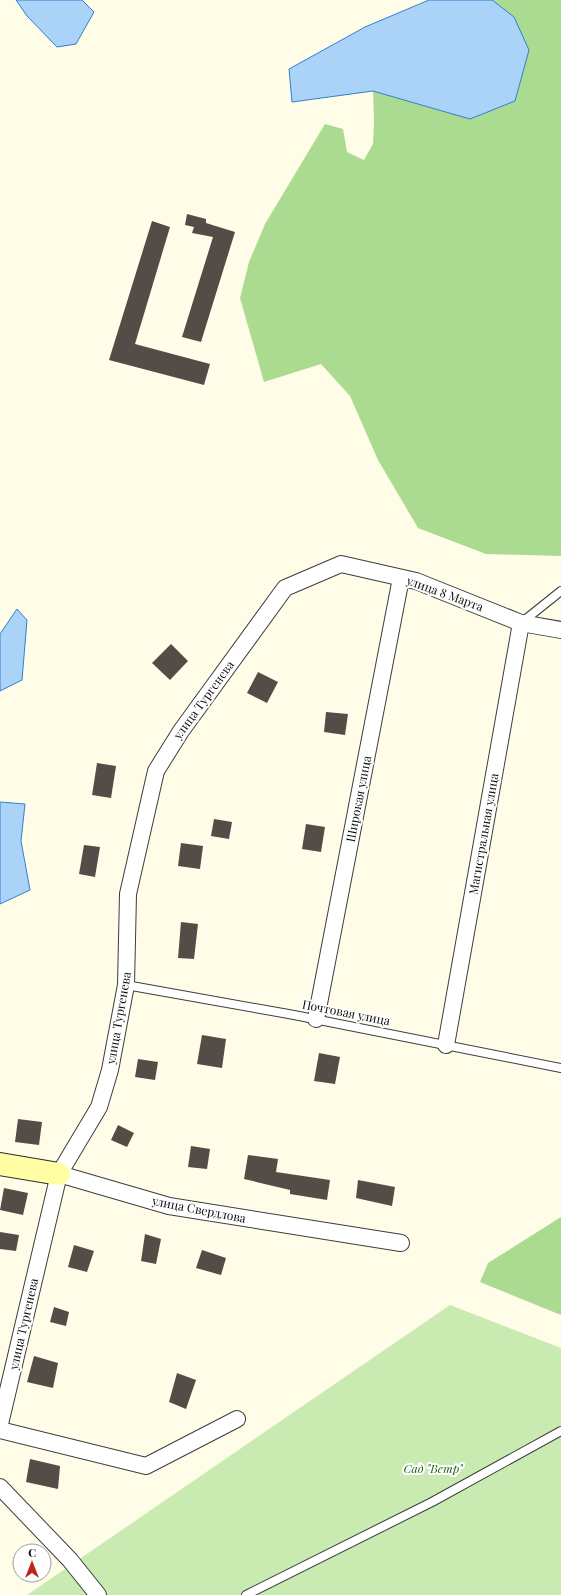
<svg xmlns="http://www.w3.org/2000/svg" width="561" height="1595" font-family="'Playfair Display',serif">
<rect width="100%" height="100%" fill="#fffde8"/>
<path fill="#c9eab1" d="M450 1305 561 1348V1595H27Z"/>
<g fill="#aadb90">
<path d="M492 0H561V556L486 554 418 528 378 460 350 396 321 364 264 382 240 298 249 262 265 224 325 124 343 129 347 152 364 160 373 144 374 121 373 91 470 119 514 17Z"/>
<path d="M561 1217V1315L480 1282 488 1263Z"/>
</g>
<g fill="#abd3f8" stroke="#2f80d1">
<path d="M16 0H82L94 12 76 44 57 47 27 16Z"/>
<path d="M429 0H492L514 17 529 50 515 101 470 119 373 91 292 102 289 69 365 27Z"/>
<path d="M17 609 27 620 22 680 0 691V634Z"/>
<path d="M0 802 25 804 21 841 30 890 0 904Z"/>
</g>
<g fill="#534d47">
<path d="M187 214 206 219V223L235 232 201 342 182 337 213 237 192 233 194 227 185 225Z"/>
<path d="M152 221 170 227 135 344 210 364 204 385 109 360Z"/>
<path d="M171 644 188 661 170 680 152 663Z"/>
<path d="M258 672 278 682 267 703 247 693Z"/>
<path d="M326 712 348 714 345 735 324 732Z"/>
<path d="M97 763 116 766 111 798 92 795Z"/>
<path d="M214 819 232 822 229 839 211 836Z"/>
<path d="M306 824 325 827 321 852 302 849Z"/>
<path d="M181 843 203 846 200 869 178 866Z"/>
<path d="M84 845 100 847 95 877 79 874Z"/>
<path d="M181 922 198 924 194 959 178 958Z"/>
<path d="M202 1035 226 1039 222 1068 197 1064Z"/>
<path d="M319 1053 340 1057 335 1084 314 1081Z"/>
<path d="M138 1059 158 1062 155 1080 135 1077Z"/>
<path d="M18 1119 42 1122 39 1145 15 1142Z"/>
<path d="M118 1125 134 1133 127 1147 111 1140Z"/>
<path d="M191 1146 210 1149 207 1169 188 1167Z"/>
<path d="M248 1155 278 1159 276 1172 330 1180 327 1200 290 1194V1190L244 1179Z"/>
<path d="M358 1180 395 1187 392 1206 356 1198Z"/>
<path d="M4 1188 28 1193 23 1215 0 1210Z"/>
<path d="M0 1232 19 1235 16 1251 0 1249Z"/>
<path d="M145 1234 161 1239 156 1264 141 1261Z"/>
<path d="M74 1245 94 1251 87 1272 68 1267Z"/>
<path d="M202 1250 226 1258 221 1275 196 1268Z"/>
<path d="M54 1307 69 1312 66 1326 50 1322Z"/>
<path d="M34 1356 58 1363 53 1388 27 1382Z"/>
<path d="M177 1373 196 1380 186 1409 169 1402Z"/>
<path d="M30 1459 60 1466 58 1489 26 1482Z"/>
</g>
<g fill="none" stroke-linecap="round" stroke-linejoin="round">
<g stroke="#3d3d3d" stroke-width="10">
<g id="lane">
<path d="M521 623 561 591"/>
<path d="M126 985 294 1015 561 1068"/>
<path d="M246 1595 432 1502 561 1431"/>
</g>
</g>
<g stroke="#3d3d3d" stroke-width="18">
<g id="street">
<path d="M316 1019 401 578"/>
<path d="M446 1045 521 623"/>
<path d="M59 1174 169 1206 401 1243"/>
<path d="M0 1424 59 1174 99 1107 110 1070 126 985 128 894 156 771 181 731 285 588 341 564 416 581 521 623 561 630"/>
<path d="M0 1430 146 1466 237 1419"/>
<path d="M0 1487 70 1560 98 1595"/>
</g>
</g>
<g stroke="#2c2c2c" stroke-width="24">
<path id="secondary" d="M0 1164 59 1174"/>
</g>
<use href="#lane" stroke="#fff" stroke-width="8"/>
<use href="#street" stroke="#fff" stroke-width="16"/>
<use href="#secondary" stroke="#fffea3" stroke-width="22"/>
</g>
<g text-anchor="middle" stroke-width="4" stroke-linejoin="round" paint-order="stroke">
<g font-size="12" fill="#0a0a0a" stroke="#fff">
<text transform="translate(445 594) rotate(20)" y="4">улица 8 Марта</text>
<text transform="translate(204 700) rotate(-54)" y="4">улица Тургенева</text>
<text transform="translate(359 799) rotate(-79)" y="4">Широкая улица</text>
<text transform="translate(484 834) rotate(-80)" y="4">Магистральная улица</text>
<text transform="translate(346 1013) rotate(11)" y="4">Почтовая улица</text>
<text transform="translate(119 1018) rotate(-80)" y="4">улица Тургенева</text>
<text transform="translate(199 1210) rotate(11)" y="4">улица Свердлова</text>
<text transform="translate(24 1324) rotate(-77)" y="4">улица Тургенева</text>
</g>
<g font-size="12" font-style="italic" fill="#21631a" stroke="#fff">
<text x="433" y="1473">Сад "Ветр"</text>
</g>
</g>
<g transform="translate(32 1563)"><circle r="19" fill="#ffffff" stroke="#9d9d9d"/>
<path d="M0-3L7 15L0 10L-7 15Z" fill="#be281f"/>
<text y="-6" font-size="11" font-weight="bold" text-anchor="middle" fill="#0a0a0a">С</text>
</g>
</svg>
